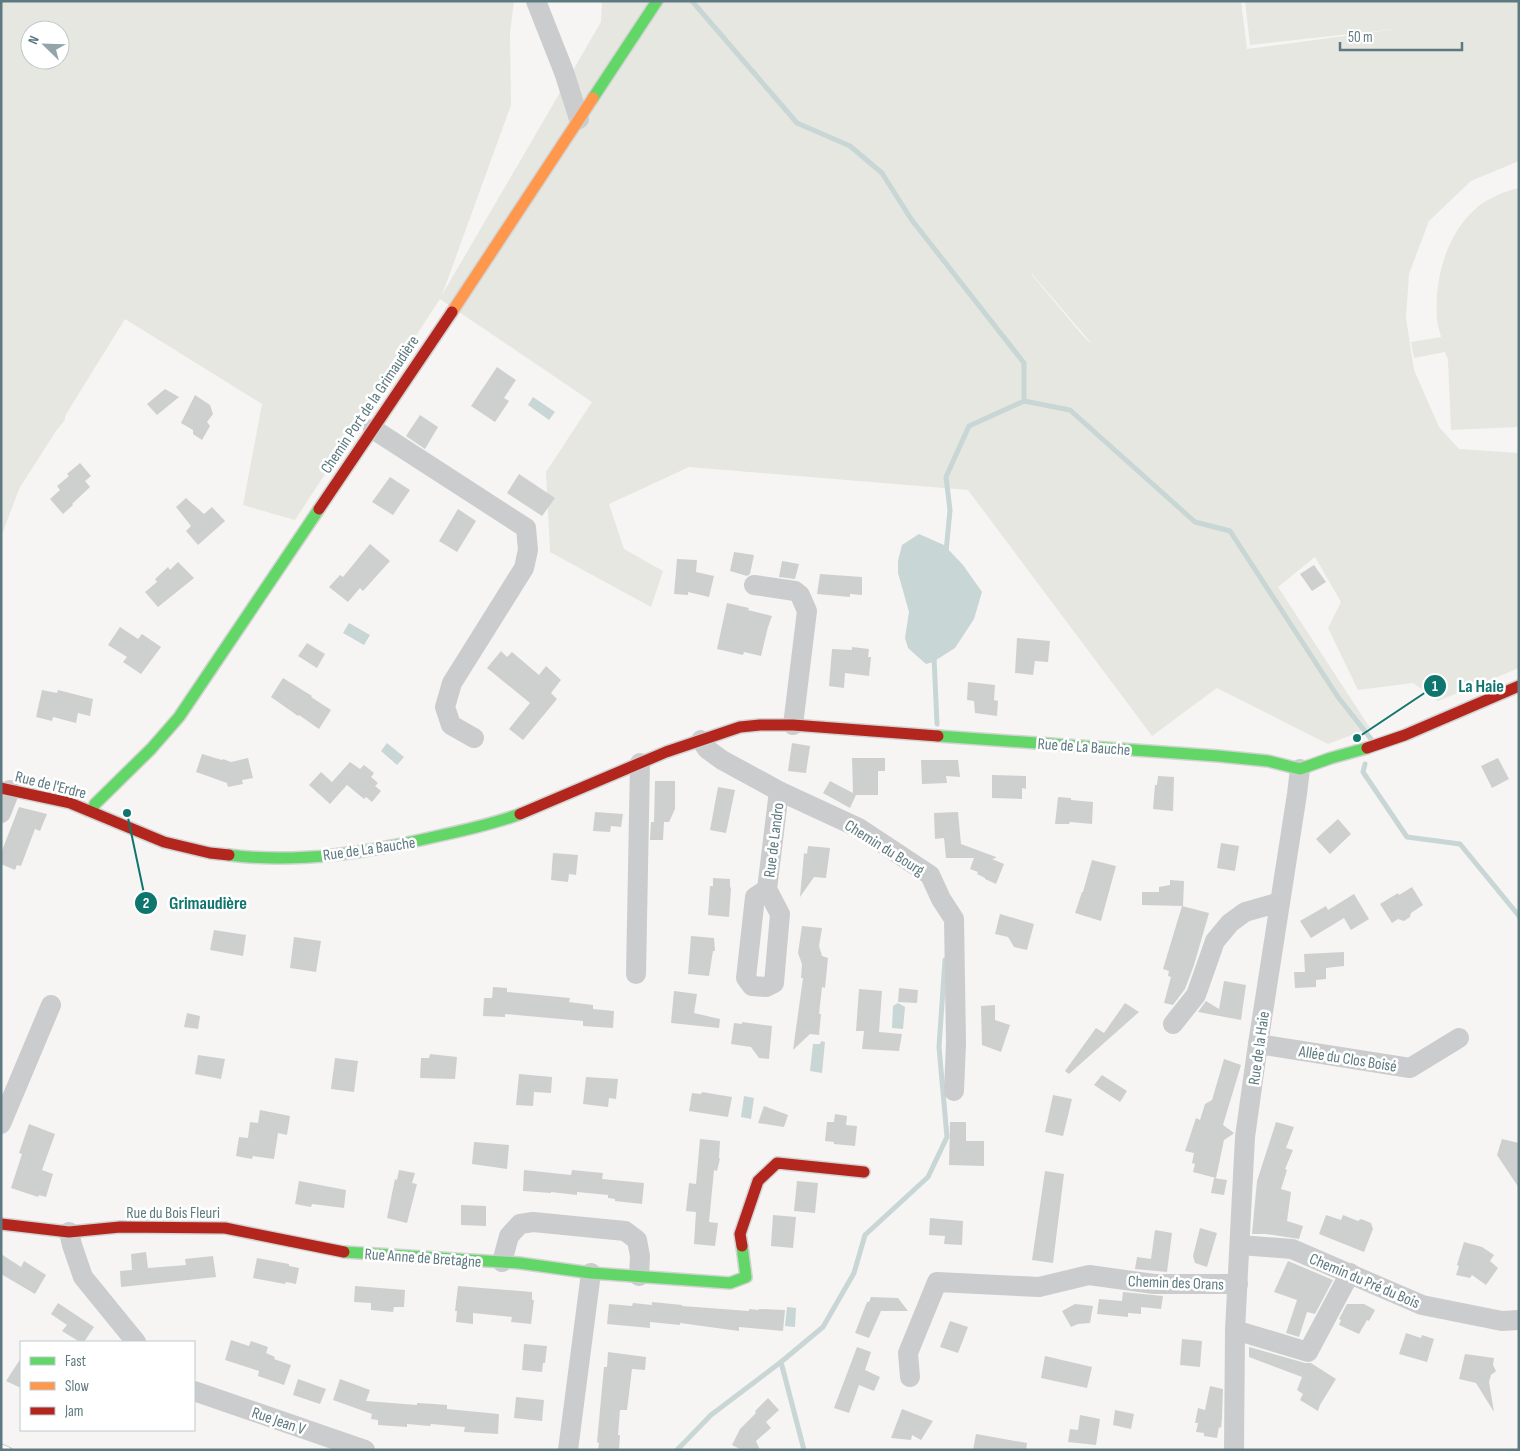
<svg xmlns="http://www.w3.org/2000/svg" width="1520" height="1451" font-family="'Sofia Sans Condensed',sans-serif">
<rect width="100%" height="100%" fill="#f6f5f3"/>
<g fill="#e6e7e0" fill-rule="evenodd">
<path d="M1 1H514L510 33 511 105 442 295 601 22 602 1H1241L1247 49 1396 29 1250 45 1245 1H1519V161L1471 181 1429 221 1409 274 1406 318 1414 370 1439 427 1459 449 1519 453V668L1438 701 1413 683 1358 690 1328 628 1341 602 1315 557 1278 587 1370 728 1328 744 1217 688 1152 736 968 490 689 467 609 504 624 549 663 571 651 607 550 552 546 472 592 402 440 299 295 520 243 505 262 404 125 319 65 416V420L56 431 19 489 1 537ZM30 30H60V60H30ZM1031 274H1032L1092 344 1084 337Z"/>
<path d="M1519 188V427L1451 430 1448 360 1445 352 1414 358 1411 342 1441 337C1440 331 1437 325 1437 319 1434 278 1447 231 1480 205 1491 197 1506 191 1519 188Z"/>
</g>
<g fill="#c8d6d6">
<path d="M533 397 555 412 549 420 528 405Z"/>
<path d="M919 534 944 545 963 565 982 592 974 619 955 648 933 662 926 664 908 648 905 638 909 612 898 573V561L902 545Z"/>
<path d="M349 623 370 635 364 645 343 633Z"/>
<path d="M387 743 404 757 397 765 381 751Z"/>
<path d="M898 1003 905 1007 903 1029 892 1028 893 1006Z"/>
<path d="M821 1041 825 1042 822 1073 810 1071 813 1044H820Z"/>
<path d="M744 1096 754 1098 751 1119 741 1117Z"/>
<path d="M787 1307 796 1308 795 1327 785 1326Z"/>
</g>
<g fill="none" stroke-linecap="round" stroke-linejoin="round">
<g stroke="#c8d6d6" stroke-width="5">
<path d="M692 1 797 123 850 146 882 173 911 219 1024 363V401"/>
<path d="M946 552 950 510 946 477 969 426 1024 401 1070 410 1195 522 1230 531 1338 697 1371 739"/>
<path d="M934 657 937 724"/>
<path d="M1365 764 1363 772 1407 837 1460 844 1519 916"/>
<path d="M677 1450 711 1415 781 1362"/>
<path d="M804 1450 781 1362 823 1327 854 1273 865 1235 928 1177 947 1137 939 1047 945 960"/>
</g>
</g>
<g fill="#ced0cf">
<path d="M497 367 516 380 504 398 509 401 495 422 471 406Z"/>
<path d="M165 389 179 397 157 415 147 404Z"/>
<path d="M195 395 210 405 213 414 207 422 210 426 202 440 193 434V430L181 423Z"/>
<path d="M420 415 438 427 425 449 406 436Z"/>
<path d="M80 463 91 476 85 481 90 487 72 504 73 505 63 514 50 499 60 490 57 486 69 476 67 474Z"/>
<path d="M519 474 555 498 542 516 507 493Z"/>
<path d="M390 477 410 490 393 515 372 502Z"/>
<path d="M186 498 204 514 212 507 225 521 198 545 186 531 191 526 176 507Z"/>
<path d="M458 509 476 521 457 552 439 541Z"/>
<path d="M370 544 390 561 363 591 360 588 348 602 329 587 340 575 343 577Z"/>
<path d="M734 552 754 555 750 574 747 576 730 571Z"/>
<path d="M677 559 697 560 696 572 714 576 709 597 688 592V595L674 594Z"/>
<path d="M782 561 799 564 795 579 779 577Z"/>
<path d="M178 562 194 578 158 607 145 592 157 582 155 579 168 567 170 570Z"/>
<path d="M1314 565 1326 582 1312 591 1300 574Z"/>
<path d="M820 574 862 577V595L850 594V597L817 594Z"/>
<path d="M727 603 749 608 748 610 772 616 768 627 761 656 744 652 743 655 717 649Z"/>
<path d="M120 627 138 639 142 634 161 647 141 674 123 662 127 657 108 645Z"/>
<path d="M1017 638 1050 641 1048 662 1035 661 1033 675 1015 673Z"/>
<path d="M307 643 325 654 317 668 298 656Z"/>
<path d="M852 647 869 649 868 657H871L869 676 845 673 844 688 829 686 832 649 852 650Z"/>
<path d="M501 651 507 657 512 652 539 675 546 666 561 680 551 693 557 699 523 740 509 729 530 703 487 668Z"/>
<path d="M283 678 312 696 311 697 331 710 319 729 299 715 298 716 271 697Z"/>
<path d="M968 682 995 685 994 700 998 701 997 716 975 713 974 701 967 700Z"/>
<path d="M42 690 57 693 58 690 93 699 90 716 78 713 76 723 53 717 52 721 36 717Z"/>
<path d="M792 743 810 746 806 773 788 771Z"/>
<path d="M202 754 222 760 223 759 231 762 248 758 253 778 242 780 243 784 228 787 227 783 196 772Z"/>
<path d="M852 758H885V771H878V795H856L850 808 823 793 830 781 853 793Z"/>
<path d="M1498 758 1509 779 1492 788 1481 766Z"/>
<path d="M921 760H958L960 777 946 776 947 783 922 784Z"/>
<path d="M350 762 360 769 364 765 374 773 371 777 378 783 375 786 381 791 372 802 366 797 364 799 347 785 330 804 309 785 321 772 332 782Z"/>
<path d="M992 775 1026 776V789L1022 788V799L992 798Z"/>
<path d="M1158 776 1174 777 1173 811 1153 809 1155 785H1157Z"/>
<path d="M655 781H675V809L669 822H664L663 840H650L651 822H654Z"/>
<path d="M718 787 735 790 726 833 710 830Z"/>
<path d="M1058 797 1071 798V800L1093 802 1092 824 1070 822 1069 824H1055Z"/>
<path d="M19 807 47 814 40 831 35 829 21 866 17 865 15 870 1 864V853Z"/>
<path d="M595 812 623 814 621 827 611 826 610 832 593 831Z"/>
<path d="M958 812 961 844 996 857V858L992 859 1004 864 996 884 985 879V878L977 874 978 872 970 869 974 858H946L944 838 935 839 934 813Z"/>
<path d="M1338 819 1351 834 1330 854 1316 839Z"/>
<path d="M1221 843 1239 846 1235 871 1217 868Z"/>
<path d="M808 846 830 848 826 878 814 877 800 897 804 853 807 854Z"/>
<path d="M553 853 578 855 576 875 569 874 568 882 551 880Z"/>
<path d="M1092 860 1116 866 1101 921 1075 913 1082 892H1083Z"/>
<path d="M713 878 730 879V887L731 888 729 917 708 915 710 886H713Z"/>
<path d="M1170 880 1184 881 1183 906 1142 905V892H1159V887L1170 885Z"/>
<path d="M1412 887 1423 905 1411 913 1410 917 1404 921 1398 919 1392 923 1380 904 1398 893 1399 895Z"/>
<path d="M1354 894 1369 919 1351 930 1344 918 1311 938 1300 921 1326 906 1328 910Z"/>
<path d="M1182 906 1209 913 1194 965 1185 989 1173 1005 1164 1003 1171 977 1168 976 1169 971 1163 969Z"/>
<path d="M1000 914 1034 924 1027 950 1014 947 1008 937 995 934Z"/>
<path d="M802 926 822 928 819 946 822 956 828 958 825 988 822 987 819 1014H821L819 1035 810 1034 793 1050 803 978H801L802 964 798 953Z"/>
<path d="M214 930 246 935 243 956 210 950Z"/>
<path d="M691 936 714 938 715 951H713L709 976 688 974Z"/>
<path d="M294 937 321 941 316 972 290 968Z"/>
<path d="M1344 952V966L1326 968V979L1316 980V987L1295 988 1294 972H1305L1304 954Z"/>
<path d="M1224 981 1246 985 1241 1020 1198 1012 1206 1001 1219 1009Z"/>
<path d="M493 987 507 988V992L570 998 569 1002 593 1005V1009L614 1011 613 1028 583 1026V1021L505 1014V1017L483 1016 484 998H492Z"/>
<path d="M899 988 918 990 917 1003 898 1002Z"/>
<path d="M859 989 882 991 879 1032 902 1034 899 1051 862 1049 864 1031H856Z"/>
<path d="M674 991 697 994 694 1013 720 1019 719 1028 671 1023Z"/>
<path d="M1125 1003 1139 1012 1069 1074 1065 1071 1096 1028 1104 1033Z"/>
<path d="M995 1005V1020L1010 1025 1001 1052 982 1045 981 1006Z"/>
<path d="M187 1013 200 1016 198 1029 184 1027Z"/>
<path d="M742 1022 772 1026 769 1059 759 1058 751 1047 731 1044 734 1023 742 1024Z"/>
<path d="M430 1054 457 1057 455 1079 420 1078 421 1058H429Z"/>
<path d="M198 1055 225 1059 221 1079 195 1074Z"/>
<path d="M335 1058 358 1061 354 1092 331 1089Z"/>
<path d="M1224 1059 1241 1065 1223 1125 1234 1133 1233 1134 1224 1140 1216 1178 1193 1172 1195 1164 1192 1163 1194 1153 1185 1151 1196 1118 1200 1120 1205 1104 1212 1100Z"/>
<path d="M519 1074 552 1077 551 1093 534 1092 533 1106 516 1105Z"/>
<path d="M1102 1075 1127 1091 1120 1102 1094 1085Z"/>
<path d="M586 1077 618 1079 616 1099 609 1098 608 1107 583 1104Z"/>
<path d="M702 1092 732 1097 728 1117 689 1111 692 1093 701 1094Z"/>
<path d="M1053 1095 1072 1099 1063 1136 1045 1132Z"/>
<path d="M764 1106 788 1115 784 1127 758 1123Z"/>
<path d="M260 1110 290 1116 287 1135 278 1133 274 1159 253 1156 252 1159 236 1156 239 1137 248 1138 250 1122 258 1123Z"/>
<path d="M835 1114 847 1116 846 1125 857 1126 855 1146 834 1144V1142L825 1141 827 1122H834Z"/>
<path d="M950 1122H966V1141H984V1166L949 1165Z"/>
<path d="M1276 1122 1294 1127 1286 1148 1293 1150 1285 1169 1287 1170 1281 1189 1291 1192 1287 1221 1303 1226 1299 1239 1266 1234H1252L1257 1181Z"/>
<path d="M29 1124 55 1134 42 1170 53 1174 46 1197 39 1195 38 1197 11 1188 22 1154 19 1153Z"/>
<path d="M700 1139 720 1141 719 1158 720 1159 717 1171 714 1170 709 1222 718 1223 715 1246 694 1244 696 1212 686 1211 689 1183 696 1184Z"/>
<path d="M1502 1139 1519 1143V1188L1497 1155Z"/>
<path d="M474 1142 509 1145 507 1169 472 1164Z"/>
<path d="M399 1170 415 1173 412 1183 417 1184 407 1223 387 1218 395 1179 397 1180Z"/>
<path d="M524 1170 571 1175 572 1170 603 1173 602 1179 644 1183 642 1204 615 1201V1199L608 1198V1195L577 1192V1195L551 1192V1193L523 1191Z"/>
<path d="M1045 1171 1064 1174 1053 1263 1032 1260Z"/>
<path d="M1214 1178 1227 1180 1224 1195 1211 1193Z"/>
<path d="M299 1181 346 1190 344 1208 312 1204 311 1207 295 1204Z"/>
<path d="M797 1181 818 1183 815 1213 794 1211Z"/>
<path d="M461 1205 486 1206V1226L461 1225Z"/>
<path d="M773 1215 796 1217 793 1248 771 1246Z"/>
<path d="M1326 1215 1341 1220 1343 1215 1358 1221 1361 1219 1371 1223 1373 1229 1364 1252 1319 1234Z"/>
<path d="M930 1218 963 1221 962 1245 944 1244 945 1236 929 1235Z"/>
<path d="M1200 1228 1217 1233 1207 1267 1195 1263 1193 1256Z"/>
<path d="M1155 1230 1172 1233 1167 1272 1135 1269 1137 1257 1151 1259Z"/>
<path d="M1464 1242 1482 1247 1494 1255 1490 1261 1498 1268 1486 1285 1472 1275 1470 1278 1456 1275 1459 1266 1457 1265Z"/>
<path d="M146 1252 148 1268 186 1265 185 1259 213 1256 216 1277 121 1287 120 1271 132 1270 131 1254Z"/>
<path d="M1 1254 21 1267 24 1261 46 1275 35 1294 1 1274Z"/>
<path d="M257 1258 289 1264V1266L299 1268 296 1284 286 1282 285 1284 253 1278Z"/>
<path d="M1288 1261 1333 1280 1315 1314 1307 1312 1299 1337 1286 1333 1297 1300 1274 1292Z"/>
<path d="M355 1286 405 1290 404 1307H394L393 1312 371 1310V1303L354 1302Z"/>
<path d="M458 1286 532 1292V1300H534L531 1324 511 1322 512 1317 473 1313V1324L456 1322 457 1311H455Z"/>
<path d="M1123 1292 1163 1296 1161 1309 1141 1307V1314L1128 1313V1317L1097 1314 1099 1299 1122 1301Z"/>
<path d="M871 1297 898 1298 908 1311H881L869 1338 855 1333 867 1302H869Z"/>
<path d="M652 1302 682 1305V1306L749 1311V1309L758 1310 759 1309 785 1310 783 1331 739 1327V1331L680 1323V1325L650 1322V1328L607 1324 609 1304 632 1306 633 1303 652 1305Z"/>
<path d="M58 1303 94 1327 84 1342H80L62 1331 67 1325 51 1314Z"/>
<path d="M1075 1304 1093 1306 1090 1323 1078 1324 1071 1327 1062 1311Z"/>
<path d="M1347 1304H1364L1375 1310 1369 1321 1367 1320 1359 1334 1339 1325 1341 1320 1339 1319Z"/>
<path d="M950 1321 968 1327 958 1353 940 1347Z"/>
<path d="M1406 1333 1421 1338 1422 1335 1434 1339 1427 1362 1399 1354Z"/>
<path d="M1182 1339 1202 1341 1200 1367 1180 1365Z"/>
<path d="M231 1340 249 1346 251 1341 268 1347 266 1353 275 1357 274 1359 291 1365 284 1385 258 1376 259 1371 225 1360Z"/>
<path d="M524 1344 547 1346 545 1363H543L542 1372 522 1370Z"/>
<path d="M857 1347 871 1352 865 1370 880 1377 874 1391 859 1385 849 1413 834 1408Z"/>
<path d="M1249 1347 1305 1363H1311L1336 1379 1320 1405 1318 1411 1300 1400 1303 1394 1297 1390 1302 1377 1249 1357Z"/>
<path d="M608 1352 646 1357 645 1370 632 1369 627 1410H620L618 1435H620L619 1450H598L599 1443 597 1442 604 1367H607Z"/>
<path d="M1465 1354 1494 1358 1493 1365 1496 1371 1491 1375 1489 1382 1494 1412 1476 1383 1459 1379Z"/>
<path d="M1045 1356 1092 1367 1087 1388 1041 1378Z"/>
<path d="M21 1358V1388L6 1381Z"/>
<path d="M298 1379 326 1389 320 1404 293 1395Z"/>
<path d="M340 1379 370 1390 366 1401 417 1405V1403L434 1404 447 1405V1409L499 1414 498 1434 464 1432 465 1427 431 1424 430 1426 407 1424V1427L378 1425V1420L371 1419 372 1414 333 1400Z"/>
<path d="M1210 1386 1223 1389 1222 1418 1221 1428 1219 1427 1217 1438 1204 1436V1433L1196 1432 1198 1423H1195L1198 1408 1205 1410Z"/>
<path d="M516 1397 544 1400 542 1421 514 1418Z"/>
<path d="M768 1398 779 1410 766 1422 771 1428 756 1441 760 1450H742L732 1445 740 1429 756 1413 755 1411Z"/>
<path d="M902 1409 933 1421 921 1440 912 1435 911 1440 891 1438Z"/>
<path d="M1115 1410 1134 1414 1131 1429 1113 1425Z"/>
<path d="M1080 1415 1100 1419 1096 1445 1068 1442 1070 1429 1078 1430Z"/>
<path d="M976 1434 1027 1443 1026 1450H973Z"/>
</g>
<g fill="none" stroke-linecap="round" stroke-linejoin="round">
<g stroke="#d2d3d3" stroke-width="14">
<g id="fast">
<path d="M593 98 657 1"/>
<path d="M938 736 1218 756 1268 761 1300 769 1331 758 1367 748"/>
<path d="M92 811 95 804 151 749 179 717 319 509"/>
<path d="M229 855C299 864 370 852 438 836 466 830 493 824 520 814"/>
<path d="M344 1252 519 1263 591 1273 730 1283 746 1277 742 1246"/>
</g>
</g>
<g stroke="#d2d3d3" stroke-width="14">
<path id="slow" d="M452 312 593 98"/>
</g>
<g stroke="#d2d3d3" stroke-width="14">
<g id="jam">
<path d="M319 509 452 312"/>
<path d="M1367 748 1405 735 1519 686"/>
<path d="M1 788 70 803 164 842 210 853 229 855"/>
<path d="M520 814 666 752 740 727 760 725H793L938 736"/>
<path d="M1 1224 69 1232 120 1227 225 1228 344 1252"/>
<path d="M742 1246 740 1234 758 1181 777 1163 864 1172"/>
</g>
</g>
<g stroke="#cbcccd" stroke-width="20">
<path d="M536 1 564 72 579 119"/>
<path d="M373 429 526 528 528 550 524 568 452 683 445 707 451 725 474 738"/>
<path d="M754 585 795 591 800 595 807 611 793 725"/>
<path d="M701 740 707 749 722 760 779 791 859 828 930 875 941 899 954 919 956 1043 954 1091"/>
<path d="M1 813 10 790"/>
<path d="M767 889 755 897 746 978 752 986 766 987 774 983 780 914 767 889 779 791"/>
<path d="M636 974 640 763"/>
<path d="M1173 1024 1196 995 1215 941 1230 923 1245 912 1280 902"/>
<path d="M1258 1044 1410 1068 1459 1038"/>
<path d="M1 1124 51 1005"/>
<path d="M69 1232 72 1245 83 1277 136 1342"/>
<path d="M1240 1245 1292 1249 1422 1305 1502 1321 1519 1320"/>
<path d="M502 1262 509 1236 520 1224 533 1222 625 1231 637 1240 640 1256 639 1276"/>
<path d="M1235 1330 1308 1352 1350 1273"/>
<path d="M910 1377 908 1353 937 1282 1039 1287 1089 1275 1154 1284H1238"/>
<path d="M194 1391 365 1450"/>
<path d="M568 1450 591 1273"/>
<path d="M1234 1450 1235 1330 1245 1137 1258 1044 1297 794 1300 769"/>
</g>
<use href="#fast" stroke="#63d668" stroke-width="11"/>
<use href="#slow" stroke="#ff974d" stroke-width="11"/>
<use href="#jam" stroke="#b3261e" stroke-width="11"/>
<g stroke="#c0c2c2" stroke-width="5.5">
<path id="rail" d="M1 1446 10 1450"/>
</g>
<use href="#rail" stroke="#fff" stroke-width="4" stroke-dasharray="11" stroke-linecap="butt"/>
</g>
<g text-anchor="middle" stroke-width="5" stroke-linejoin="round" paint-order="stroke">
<g font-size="16" fill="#5e7a81" stroke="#fff">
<text transform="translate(369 404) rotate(-56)" y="6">Chemin Port de la Grimaudière</text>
<text transform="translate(1084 746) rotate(4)" y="6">Rue de La Bauche</text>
<text transform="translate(51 784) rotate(14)" y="6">Rue de l'Erdre</text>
<text transform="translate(773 840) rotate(-83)" y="6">Rue de Landro</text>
<text transform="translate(885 847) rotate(32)" y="6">Chemin du Bourg</text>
<text transform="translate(369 848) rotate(-8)" y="6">Rue de La Bauche</text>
<text transform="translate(1258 1048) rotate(-82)" y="6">Rue de la Haie</text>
<text transform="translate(1348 1058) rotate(9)" y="6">Allée du Clos Boisé</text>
<text x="173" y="1218">Rue du Bois Fleuri</text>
<text transform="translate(423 1257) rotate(4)" y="6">Rue Anne de Bretagne</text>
<text transform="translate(1365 1280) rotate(23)" y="6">Chemin du Pré du Bois</text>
<text transform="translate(1176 1282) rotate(2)" y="6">Chemin des Orans</text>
<text transform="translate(279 1420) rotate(19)" y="6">Rue Jean V</text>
</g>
</g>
<path fill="none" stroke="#0f766e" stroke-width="2" d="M1357 738L1435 686M127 813L146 903"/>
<g fill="#0f766e" stroke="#fff" stroke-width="2">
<circle cx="1357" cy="738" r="5"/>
<circle cx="127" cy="813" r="5"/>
<circle cx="1435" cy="686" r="12"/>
<circle cx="146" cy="903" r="12"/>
</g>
<g font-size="15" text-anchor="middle" font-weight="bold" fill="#fff">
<text x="1435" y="691">1</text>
<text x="146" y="908">2</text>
</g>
<g font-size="18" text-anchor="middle" font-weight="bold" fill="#0f766e" stroke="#fff" stroke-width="5" stroke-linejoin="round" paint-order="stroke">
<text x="1481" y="692">La Haie</text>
<text x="208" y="909">Grimaudière</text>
</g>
<rect width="1520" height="1451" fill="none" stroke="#5e7a81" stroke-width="5"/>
<rect x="20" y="1341" width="175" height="90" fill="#ffffff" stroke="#bfcacd"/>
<rect x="30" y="1357" width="25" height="8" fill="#63d668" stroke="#bfcacd"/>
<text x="65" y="1366" font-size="15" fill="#5e7a81">Fast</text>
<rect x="30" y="1382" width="25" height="8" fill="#ff974d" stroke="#bfcacd"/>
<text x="65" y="1391" font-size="15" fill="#5e7a81">Slow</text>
<rect x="30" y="1407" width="25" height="8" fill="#b3261e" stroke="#bfcacd"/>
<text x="65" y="1416" font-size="15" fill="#5e7a81">Jam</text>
<g transform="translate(45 45) rotate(293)"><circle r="24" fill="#ffffff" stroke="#bfcacd"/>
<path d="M0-4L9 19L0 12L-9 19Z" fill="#93a5a9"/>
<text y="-8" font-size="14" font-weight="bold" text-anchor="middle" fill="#5e7a81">N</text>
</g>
<path d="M1340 42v8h122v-8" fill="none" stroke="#5e7a81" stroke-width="2.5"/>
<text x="1348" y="42" font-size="15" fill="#5e7a81" stroke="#ffffff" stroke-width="4" paint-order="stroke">50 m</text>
</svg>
